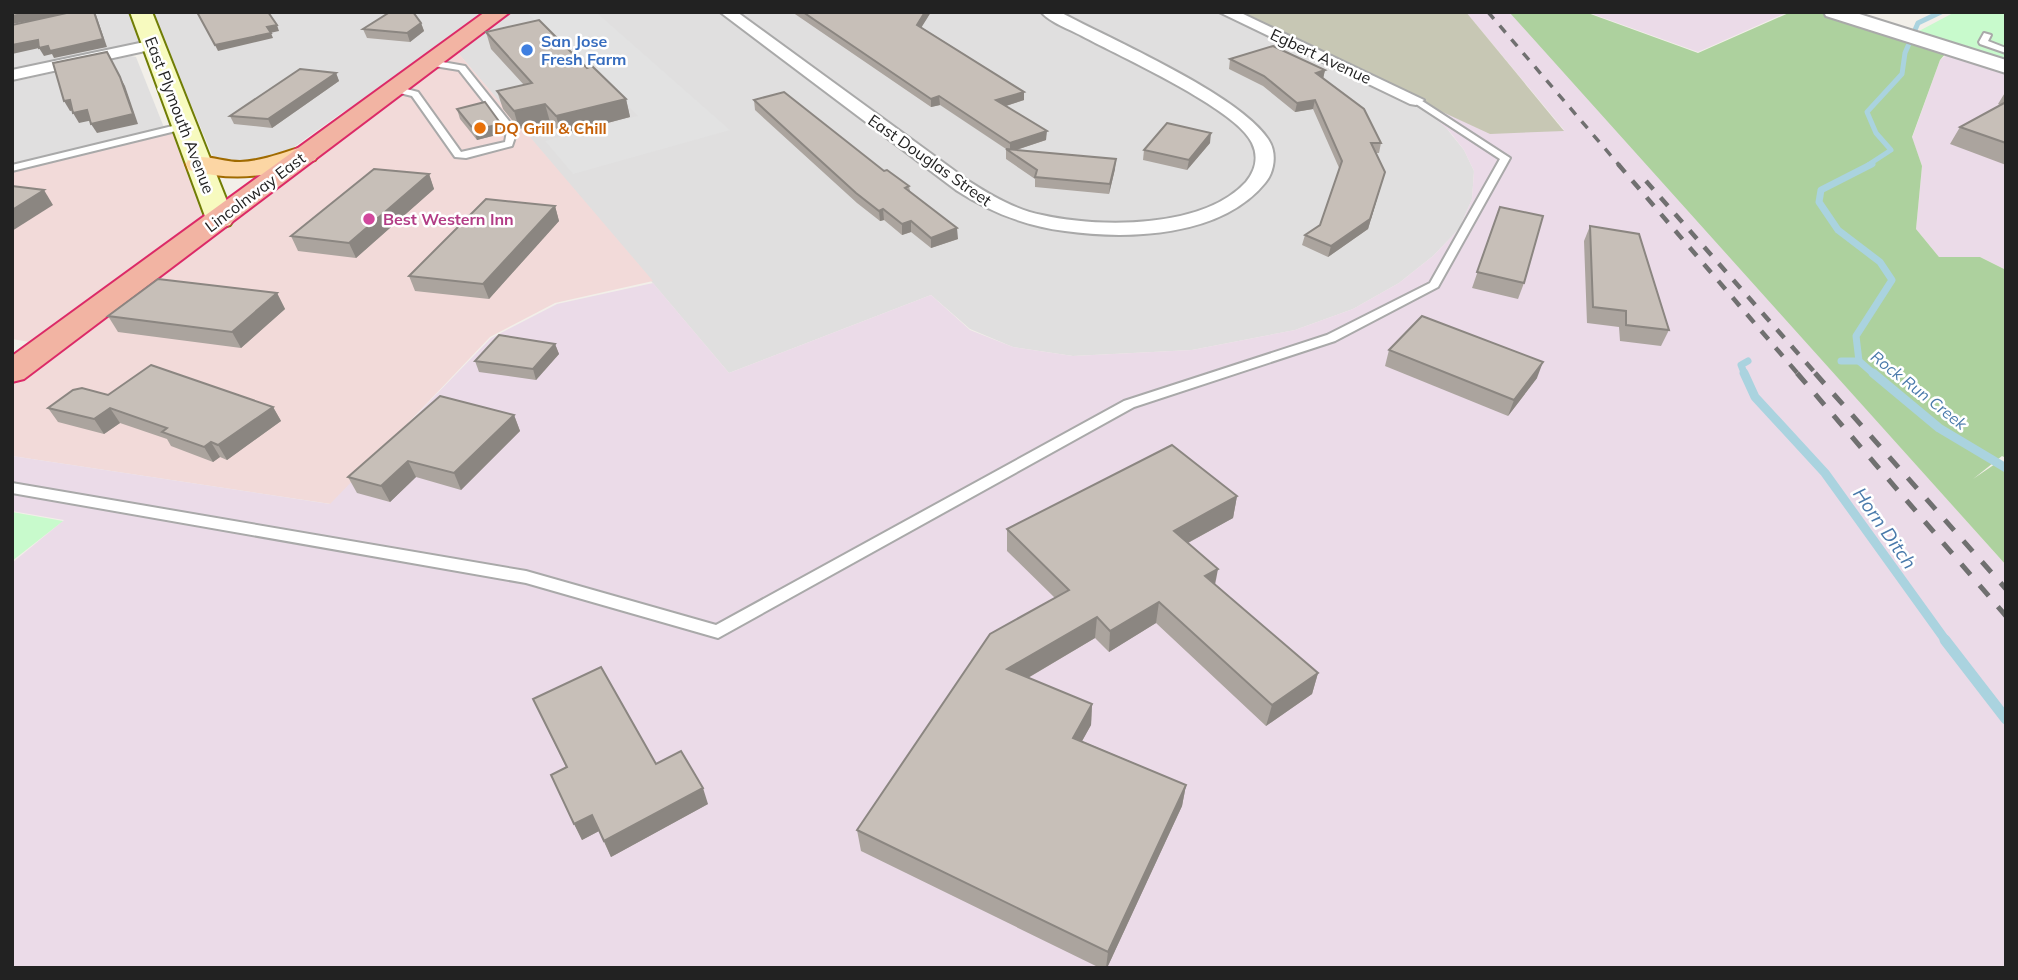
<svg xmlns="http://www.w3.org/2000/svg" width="2018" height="980" font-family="Mulish,sans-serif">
<rect width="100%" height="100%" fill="#f2efe9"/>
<g fill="#e0dfdf">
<path d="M12 12H138L152 45 12 74Z"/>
<path d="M141 12H1226L1416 100 1435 114 1464 150 1474 171 1472 199 1459 229 1433 256 1399 283 1353 309 1295 330 1192 350 1073 356 1013 347 970 329 931 295 729 373 453 47 395 89 343 112 276 160 216 164 192 107 154 45Z"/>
<path d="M131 56 136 57 165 130 12 165V82Z"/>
</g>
<path fill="#f2dad9" d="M453 47 653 281 555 303 490 337 331 504 12 456V371L47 345 12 339V169L184 127 219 219Z"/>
<g fill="#ebdbe8">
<path d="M1466 12H1511L2006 565V968H12V563L64 520 12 511V456L330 504 491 338 557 304 653 283 729 373 931 295 970 330 1013 347 1073 356 1192 350 1295 330 1353 309 1399 283 1433 256 1459 229 1472 199 1474 171 1464 150 1450 132 1416 100 1564 130Z"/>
<path d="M1587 12H1788L1698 52Z"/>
<path d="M1948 54 2006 72V270L1980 257H1939L1916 229 1922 166 1912 138 1940 60Z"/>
</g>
<path fill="#c7c7b4" d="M1226 12H1466L1564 131 1490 134Z"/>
<path fill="#add19e" d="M1585 12 1698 53 1791 12H1819L1946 53 1940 60 1912 137 1922 166 1916 229 1939 257H1980L2006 270V458L2002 456 1973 479 1998 462 2006 468V565L1510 13Z"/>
<g fill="#c8facc">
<path d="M1955 12H2006V60L1919 31Z"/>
<path d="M12 512 63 521 12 561Z"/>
</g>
<path fill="#e2e2e2" d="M538 12H596L730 130 573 174 545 141 638 116 628 106 624 107 528 14Z"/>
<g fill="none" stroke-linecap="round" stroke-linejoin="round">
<path stroke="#aad3df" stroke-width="5" d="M1868 165 1891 150 1876 133 1867 112 1902 74 1905 53 1918 23 1941 12"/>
<g stroke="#aad3df" stroke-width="7">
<path d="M1872 164 1821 190 1819 202 1838 230 1880 262 1892 280 1856 336 1859 361 1875 375"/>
<path d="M1841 361H1859"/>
<path d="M1745 375 1741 365 1748 361"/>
</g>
<g stroke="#aad3df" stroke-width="9">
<path d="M1744 373 1755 397 1825 473 1946 641"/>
<path d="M1873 373 1939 428 2006 468"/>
</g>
<path stroke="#aad3df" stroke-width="11" d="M1945 640 2006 719"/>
<g stroke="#a9a9a9" stroke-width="4">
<g id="service">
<path d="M1984 33 1991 35 1988 41 2006 48V53L1980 44 1979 42Z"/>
<path d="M431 60 465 66 517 131 512 146 466 158 455 157 412 96 392 91 391 89 395 86 418 92 461 152 505 142 507 131 459 70 428 65V61Z"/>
<path d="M1416 97 1510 158 1438 287 1335 341 1134 407 718 638 526 583 12 493V483L526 571 716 625 1124 401 1327 335 1430 283 1500 159 1413 102 1412 100Z"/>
<path d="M185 123 188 124V128L12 171V165Z"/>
</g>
</g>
<g stroke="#a9a9a9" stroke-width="4">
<g id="minor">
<path d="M720 12H737L970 182C992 196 1016 210 1042 215 1099 228 1203 229 1246 182 1255 171 1259 157 1252 143 1237 109 1119 56 1082 36 1069 29 1051 23 1041 12H1060C1112 40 1238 94 1268 139 1277 152 1275 171 1265 183 1221 237 1128 240 1065 231 1025 226 990 212 956 190Z"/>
<path d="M1219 12H1239L1424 100 1416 105 1410 104Z"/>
<path d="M154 40 162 45 159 48 12 80V70Z"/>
</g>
</g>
<g stroke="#a9a9a9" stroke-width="4">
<path id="tertiary" d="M1824 12H1853L2006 60V73L1826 16Z"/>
</g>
<g stroke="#707d05" stroke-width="4">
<path id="secondary" d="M130 12H152L234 219 230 225 220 228 210 225 206 219Z"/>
</g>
<g stroke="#a06b00" stroke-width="4">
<path id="primary" d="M306 146 315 148 319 154 315 160C273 177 234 182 189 170L186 164 189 158C206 154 223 162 240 162 264 161 283 152 306 146Z"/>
</g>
<g stroke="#dc2a67" stroke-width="4">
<path id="trunk" d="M485 12H510L24 379 12 382V356Z"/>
</g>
<use href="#service" fill="#fff" fill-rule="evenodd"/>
<use href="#minor" fill="#fff" fill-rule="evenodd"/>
<use href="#tertiary" fill="#fff" fill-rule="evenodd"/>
<use href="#secondary" fill="#f7fabf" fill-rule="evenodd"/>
<use href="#primary" fill="#fcd6a4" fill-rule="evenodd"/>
<use href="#trunk" fill="#f2b4a3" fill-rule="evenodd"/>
<path stroke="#707070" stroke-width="3.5" stroke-dasharray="9 9" stroke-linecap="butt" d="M1488 12 1619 165"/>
<g stroke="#707070" stroke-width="4.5" stroke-dasharray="11 11" stroke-linecap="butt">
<path d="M1618 164 1799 375"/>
<path d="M1646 181 1817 375"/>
</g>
<g stroke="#707070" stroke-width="5" stroke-dasharray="14 14" stroke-linecap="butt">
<path d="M1797 373 2006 616"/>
<path d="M1815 373 2006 589"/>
</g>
</g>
<g fill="#aba49e">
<path d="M792 12H931L921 27 1024 92V100L1006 106 1046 140 1016 150 1115 169 1109 194 1035 187V179L1006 159V149L940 105 931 107Z"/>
<path d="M421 23 424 31 410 42 367 38 363 29Z"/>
<path d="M486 32 587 68 626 99 630 117 562 135 550 122 519 129 503 109 497 91 524 85 491 49Z"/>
<path d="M1230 59 1325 70 1323 78 1381 143 1379 153H1375L1382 182 1368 229 1328 257 1302 245 1305 235 1320 225 1340 170 1313 109 1295 112 1263 86 1229 69Z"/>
<path d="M336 73 339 81 272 128 234 124 230 116Z"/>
<path d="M2006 91V165L1950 144 1960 127 2000 105 1998 104Z"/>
<path d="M754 100 884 171 909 186 910 191 958 239 931 248 911 232 902 235 884 220 880 221 857 203 755 110Z"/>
<path d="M457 109 501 124 504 133 477 140 460 119Z"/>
<path d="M1210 143 1187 170 1143 160 1144 150Z"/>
<path d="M429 174 434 189 356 258 298 251 291 236Z"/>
<path d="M555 206 559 221 489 299 415 291 409 276Z"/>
<path d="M1500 207 1524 283 1518 299 1472 288Z"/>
<path d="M1590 226 1669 330 1661 346 1620 341 1619 327 1587 323 1584 241Z"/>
<path d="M277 293 285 309 241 348 118 332 108 316Z"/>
<path d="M555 344 559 354 536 380 479 372 475 361Z"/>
<path d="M1389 350 1537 378 1508 416 1385 366Z"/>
<path d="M108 395 273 407 281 421 227 460 220 457 213 462 171 446 167 439 120 423 104 434 58 422 48 408Z"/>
<path d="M514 415 520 431 461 490 416 477 390 502 357 493 348 477Z"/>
<path d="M1237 496 1233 518 1188 543 1215 584 1318 673 1312 694 1266 726 1156 623 1109 652 1095 638 1028 678 1092 704 1091 725 1082 741 1186 785 1182 806 1107 968H1100L861 851 857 830 1055 598 1007 551V529Z"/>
<path d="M533 699 656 764 708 804 611 857 599 831 582 840 551 775 566 767Z"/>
</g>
<g fill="#8b8681">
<path d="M33 12H79L12 24V16Z"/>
<path d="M95 12 107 47 54 58 52 54 44 56 39 48 12 54V45Z"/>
<path d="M925 12H931L918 33 917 25Z"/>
<path d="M421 23 424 31 410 42 407 33Z"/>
<path d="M277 25 279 31 270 33 267 27Z"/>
<path d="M271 33 273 38 218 51 215 45Z"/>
<path d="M1325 70 1323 79 1316 73Z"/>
<path d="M336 73 339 81 272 128 268 119Z"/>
<path d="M120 77 125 86 138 124 97 133 91 124Z"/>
<path d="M1024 92V100L996 109V100Z"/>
<path d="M939 96 940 105 931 107V99Z"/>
<path d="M626 99 630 117 562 135 556 116Z"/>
<path d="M70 100 75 110 70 111 64 101Z"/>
<path d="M1315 100 1313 109 1295 112 1297 103Z"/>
<path d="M545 104 550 122 519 129 514 111Z"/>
<path d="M87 110 93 120 79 123 73 113Z"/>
<path d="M501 124 504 133 477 140 474 130Z"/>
<path d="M1047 131 1046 140 1010 152V143Z"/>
<path d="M1211 133 1210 143 1187 170 1189 160Z"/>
<path d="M1116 159 1115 169 1109 194 1110 184Z"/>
<path d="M1385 172 1368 229 1328 257 1331 246Z"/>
<path d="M429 174 434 189 356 258 349 243Z"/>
<path d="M44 190 53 205 12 231V210Z"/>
<path d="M555 206 559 221 489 299 483 284Z"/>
<path d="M883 209 884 220 880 221 879 211Z"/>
<path d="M911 221V232L902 235V224Z"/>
<path d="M957 228 958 239 931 248V238Z"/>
<path d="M277 293 285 309 241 348 232 332Z"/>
<path d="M555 344 559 354 536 380 533 369Z"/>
<path d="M1543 362 1537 378 1508 416 1514 400Z"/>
<path d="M273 407 281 421 227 460 218 445Z"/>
<path d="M110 408 120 423 104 434 94 419Z"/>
<path d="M514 415 520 431 461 490 454 473Z"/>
<path d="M211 442 220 457 213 462 204 447Z"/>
<path d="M408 461 416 477 390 502 381 486Z"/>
<path d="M1237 496 1233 518 1171 552 1174 531Z"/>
<path d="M1218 569 1214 590 1205 576Z"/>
<path d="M1159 602 1156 623 1109 652 1110 631Z"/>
<path d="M1097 617 1095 638 1007 690V669Z"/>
<path d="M1318 673 1312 694 1266 726 1272 705Z"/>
<path d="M1092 704 1091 725 1072 759 1073 738Z"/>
<path d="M1186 785 1182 806 1107 968H1106L1108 952Z"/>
<path d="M703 788 708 804 611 857 604 841Z"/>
<path d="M592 815 599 831 582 840 574 824Z"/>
</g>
<g fill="#c7bfb8" stroke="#8b8681" stroke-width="2">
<path d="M12 12H33L12 16Z"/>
<path d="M71 12H94L103 39 50 51 48 46 39 48 38 40 12 45V25Z"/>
<path d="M197 12H268L277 25 267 27 271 33 215 45Z"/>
<path d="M390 12H413L421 23 407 33 363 29Z"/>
<path d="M803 12H925L917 25 1024 92 996 100 1047 131 1010 143 939 96 931 99Z"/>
<path d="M539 20 587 68 592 66 626 99 556 116 545 104 514 111 497 91 532 83 486 32Z"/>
<path d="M1273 46 1325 70 1316 73 1364 109 1381 143H1371L1385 172 1370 219 1331 246 1305 235 1320 225 1342 161 1315 100 1297 103 1264 76 1230 59Z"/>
<path d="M107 52 120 77 133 114 91 124 87 110 73 113 70 100 64 101 53 63Z"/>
<path d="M300 69 336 73 268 119 230 116Z"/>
<path d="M784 92 884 171 887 170 909 186 905 188 957 228 931 238 911 221 902 224 883 209 879 211 856 193 754 100Z"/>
<path d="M485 102 501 124 474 130 457 109Z"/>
<path d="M2006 102V143L1960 127Z"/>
<path d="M1167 123 1211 133 1189 160 1144 150Z"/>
<path d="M1006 149 1116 159 1110 184 1035 177 1037 170Z"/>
<path d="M374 169 429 174 349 243 291 236Z"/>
<path d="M12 186 44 190 12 210Z"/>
<path d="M486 199 555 206 483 284 409 276Z"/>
<path d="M1500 207 1543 216 1524 283 1477 272Z"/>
<path d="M1590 226 1639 234 1669 330 1626 325V311L1593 307Z"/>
<path d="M158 279 277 293 232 332 108 316Z"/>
<path d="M1422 316 1543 362 1514 400 1389 350Z"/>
<path d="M499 335 555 344 533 369 475 361Z"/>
<path d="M151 365 273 407 218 445 211 442 204 447 162 432 167 428 110 408 94 419 48 408 73 390 82 388 108 395Z"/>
<path d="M440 396 514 415 454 473 408 461 381 486 348 477Z"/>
<path d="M1172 445 1237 496 1174 531 1218 569 1205 576 1318 673 1272 705 1159 602 1110 631 1097 617 1007 669 1092 704 1073 738 1186 785 1108 952 857 830 990 634 1069 590 1007 529Z"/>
<path d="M601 667 656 764 681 751 703 788 604 841 592 815 574 824 551 775 567 767 533 699Z"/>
</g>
<circle fill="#3f7fe0" stroke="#fff" stroke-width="2.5" cx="527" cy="50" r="7"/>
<circle fill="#e8710a" stroke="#fff" stroke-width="2.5" cx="480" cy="128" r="7"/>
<circle fill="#d1479c" stroke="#fff" stroke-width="2.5" cx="369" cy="219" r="7"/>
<g text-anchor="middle" stroke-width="5" stroke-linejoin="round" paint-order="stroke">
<g font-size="16" font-weight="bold" fill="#366cbe" stroke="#fff" text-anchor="start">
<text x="541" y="47">San Jose<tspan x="541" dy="18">Fresh Farm</tspan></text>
</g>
<g font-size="16" fill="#222" stroke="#fff">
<text transform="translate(1321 56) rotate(25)" y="6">Egbert Avenue</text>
<text transform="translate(180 115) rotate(69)" y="6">East Plymouth Avenue</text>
<text transform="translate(930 160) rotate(35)" y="6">East Douglas Street</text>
<text transform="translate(255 192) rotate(-37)" y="6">Lincolnway East</text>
</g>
<g font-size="16" font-weight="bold" fill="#c56008" stroke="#fff" text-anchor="start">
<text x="494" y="134">DQ Grill &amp; Chill</text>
</g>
<g font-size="16" font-weight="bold" fill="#b23c85" stroke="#fff" text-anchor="start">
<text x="383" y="225">Best Western Inn</text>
</g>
<g font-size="16" font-style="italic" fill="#4a7aab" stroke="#fff">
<text transform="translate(1919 390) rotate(38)" y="6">Rock Run Creek</text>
</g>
<g font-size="19" font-style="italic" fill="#4a7aab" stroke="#fff">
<text transform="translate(1885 528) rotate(55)" y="7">Horn Ditch</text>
</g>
</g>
<rect width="2018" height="980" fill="none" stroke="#222222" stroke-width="28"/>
</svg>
